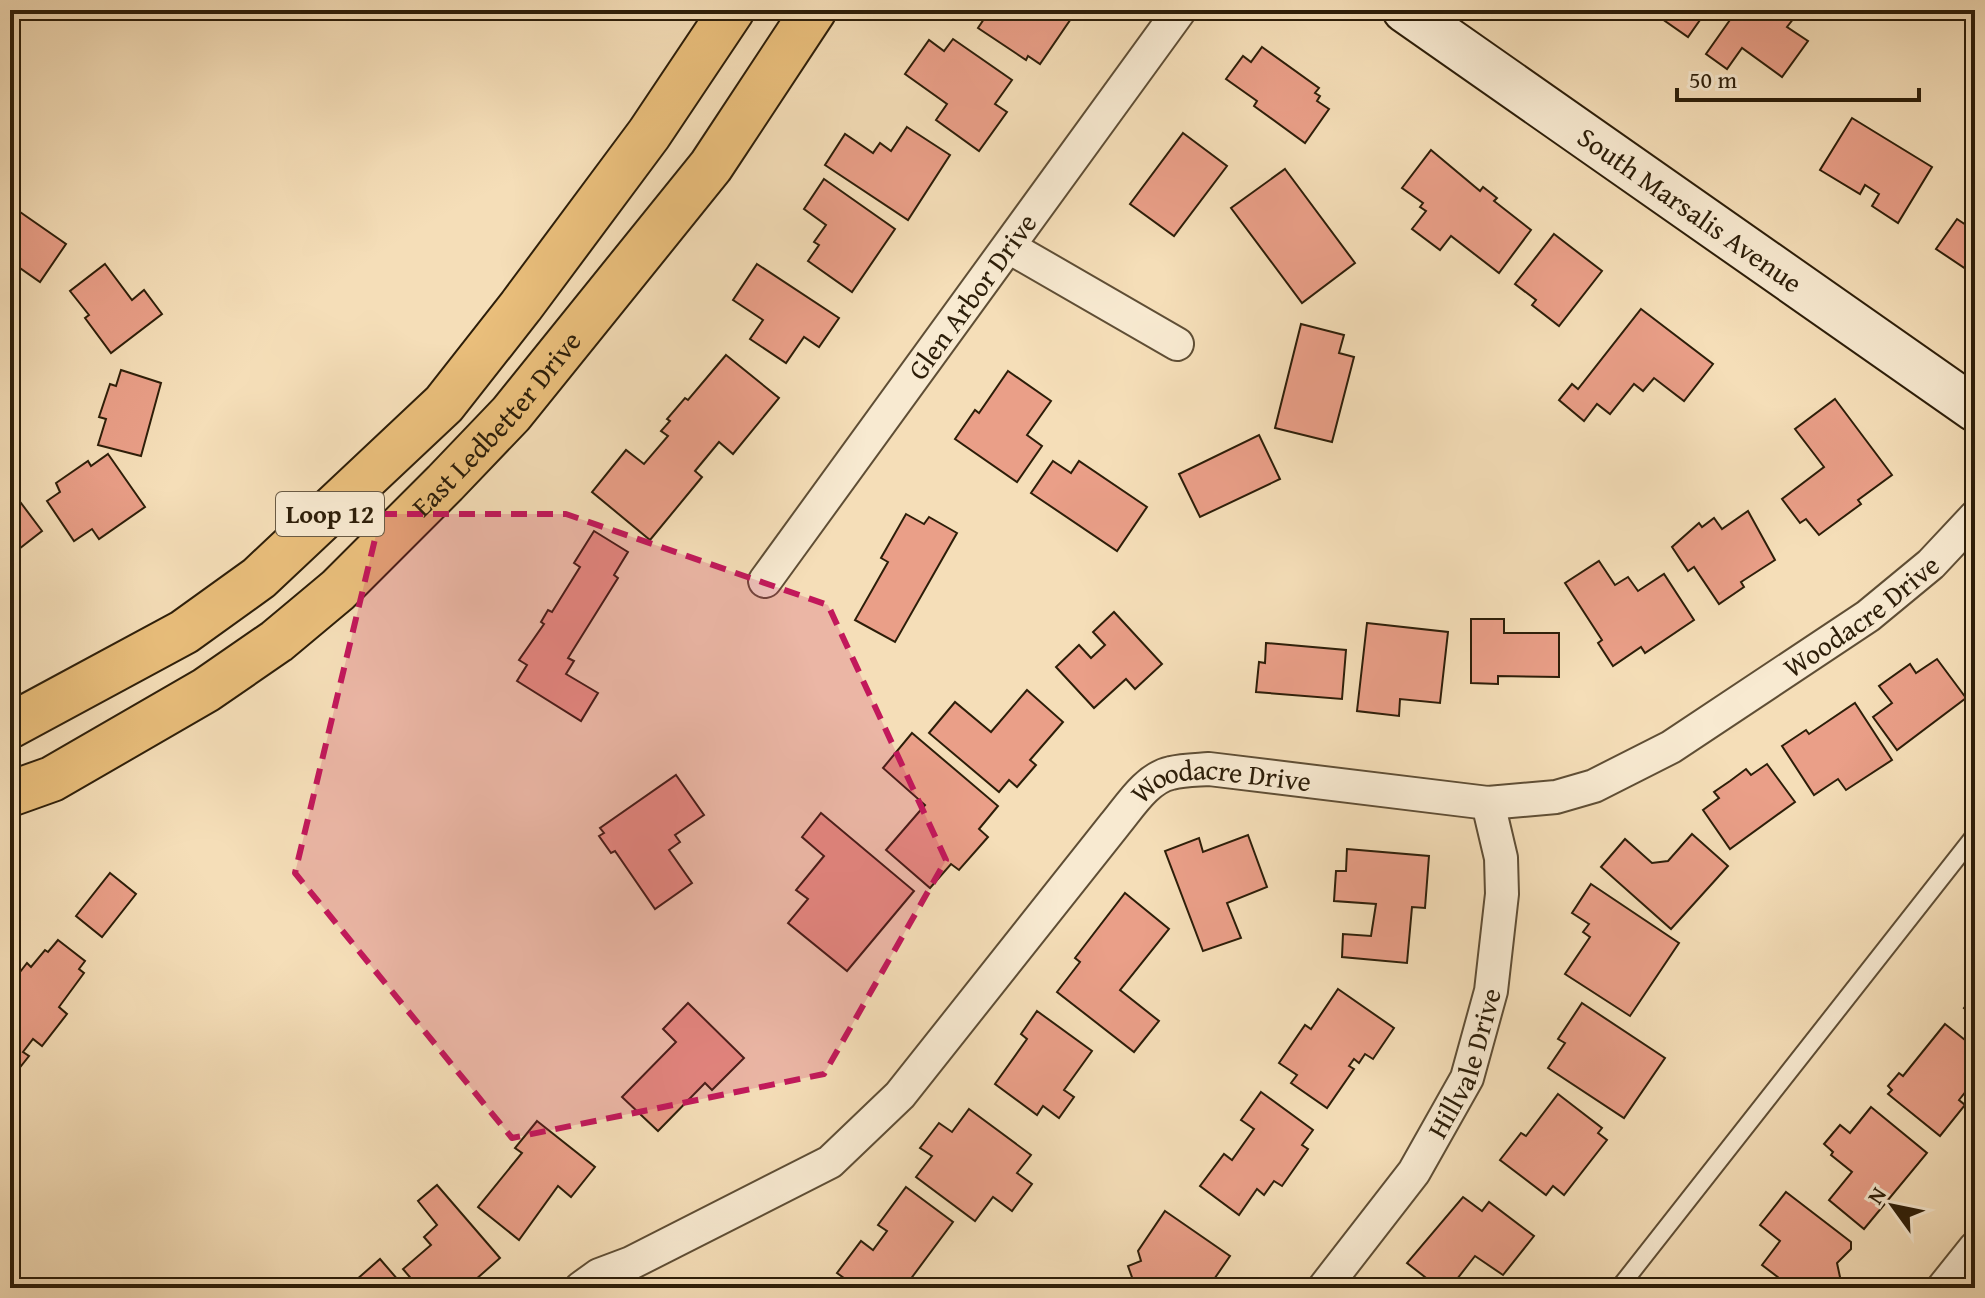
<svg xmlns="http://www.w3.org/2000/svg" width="1985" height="1298" font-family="'Gentium Book Plus',serif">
<rect width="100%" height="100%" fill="#f5deb8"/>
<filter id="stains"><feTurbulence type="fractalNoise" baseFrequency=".0025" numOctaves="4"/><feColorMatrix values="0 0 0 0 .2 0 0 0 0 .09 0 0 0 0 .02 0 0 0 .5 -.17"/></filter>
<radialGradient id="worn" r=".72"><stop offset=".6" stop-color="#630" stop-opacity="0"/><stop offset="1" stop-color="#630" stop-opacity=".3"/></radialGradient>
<g fill="#ea9f88" stroke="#2d1e09" stroke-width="2">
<path d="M990 10H1077L1040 64 1028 56 1026 60 978 28Z"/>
<path d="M1658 10H1707L1688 37 1655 14Z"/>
<path d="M1737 10H1761L1764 13 1766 10H1783L1794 18 1787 27 1808 41 1782 77 1742 48 1727 69 1706 54Z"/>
<path d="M953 39 1012 80 995 104 1007 112 979 151 936 120 947 104 905 74 929 40 944 51Z"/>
<path d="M1262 47 1319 88 1315 93 1320 96 1317 101 1329 109 1305 143 1254 106 1257 101 1226 79 1243 56 1251 62Z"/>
<path d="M1852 118 1932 167 1898 223 1872 206 1879 194 1865 185 1860 194 1820 170Z"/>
<path d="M907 127 950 155 908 220 825 165 845 134 873 153 880 143 891 151Z"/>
<path d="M1183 133 1227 166 1174 236 1130 204Z"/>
<path d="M1431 150 1480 191 1483 187 1497 198 1494 201 1531 230 1499 273 1451 236 1440 250 1412 229 1426 211 1420 207 1423 203 1402 188Z"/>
<path d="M1285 169 1355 263 1302 303 1231 208Z"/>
<path d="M824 179 895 229 852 292 808 261 819 245 814 242 826 225 804 209Z"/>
<path d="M10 205 66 244 40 282 14 264 10 270Z"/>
<path d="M1957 219 1975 231V262L1969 271 1936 249Z"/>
<path d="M1554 234 1602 271 1559 326 1532 305 1536 300 1515 284Z"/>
<path d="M105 264 132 300 144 290 162 314 111 353 85 318 89 315 70 291Z"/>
<path d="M757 264 839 318 819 347 804 337 786 363 750 339 763 320 733 300Z"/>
<path d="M1641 309 1713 364 1684 401 1654 378 1643 391 1634 384 1610 414 1597 404 1584 421 1559 400 1572 384 1578 389Z"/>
<path d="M1301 324 1344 335 1339 353 1354 357 1332 442 1275 428Z"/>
<path d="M726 355 779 398 733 454 719 442 695 471 702 477 650 540 592 492 626 450 644 464 668 436 661 431 670 421 667 419 685 398 688 400Z"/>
<path d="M121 370 161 383 141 456 98 445 106 419 99 417 110 384 116 386Z"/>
<path d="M1008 371 1051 401 1027 435 1042 446 1017 482 955 439 975 410 979 413Z"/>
<path d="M1835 399 1892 475 1858 500 1861 504 1819 535 1806 519 1800 523 1782 499 1824 467 1795 429Z"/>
<path d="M1259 435 1280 479 1200 517 1179 474Z"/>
<path d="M108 454 145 507 99 539 92 529 74 541 47 501 60 492 56 483 88 461 91 466Z"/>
<path d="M1053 461 1071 473 1079 461 1147 507 1117 551 1031 493Z"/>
<path d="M15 495 42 531 10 556V499Z"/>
<path d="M1748 511 1775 560 1741 582 1744 587 1719 604 1694 567 1688 571 1672 547 1699 523 1702 527 1714 518 1722 529Z"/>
<path d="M906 514 924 524 929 517 957 533 895 642 855 620 888 562 881 558Z"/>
<path d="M594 531 628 552 614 575 618 578 568 658 574 661 566 674 598 693 581 721 517 681 527 665 519 660 544 624 541 622 548 610 552 612 580 567 574 563Z"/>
<path d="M1599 561 1615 585 1628 577 1638 591 1664 574 1694 620 1645 653 1641 647 1613 666 1598 643 1602 640 1565 583Z"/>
<path d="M1114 612 1162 664 1135 689 1126 679 1094 708 1056 667 1079 645 1091 658 1105 645 1093 632Z"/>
<path d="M1471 619H1504V633H1559V677L1498 676V684L1471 683Z"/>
<path d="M1367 623 1448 632 1440 703 1400 699 1399 716 1357 711Z"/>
<path d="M1266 643 1346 650 1342 699 1256 692 1259 662 1265 663Z"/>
<path d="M1937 659 1966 698 1897 750 1873 717 1892 703 1879 686 1910 664 1916 673Z"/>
<path d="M1027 690 1063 722 1030 760 1036 765 1017 787 1009 780 999 792 929 733 955 702 991 732Z"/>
<path d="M1855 703 1892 760 1846 790 1838 779 1814 795 1782 746 1806 730 1809 734Z"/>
<path d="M912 733 998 806 979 829 988 837 959 870 951 864 930 888 886 850 925 805 883 768Z"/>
<path d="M1767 764 1795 802 1730 849 1703 810 1719 798 1714 792 1730 781 1746 769 1751 775Z"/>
<path d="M676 775 704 815 675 835 680 842 669 850 692 883 655 909 615 851 611 853 599 836 604 833 600 828Z"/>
<path d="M821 813 914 891 847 971 788 923 808 899 796 890 824 856 802 837Z"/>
<path d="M1692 834 1728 866 1671 929 1601 867 1625 839 1652 863 1668 861Z"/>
<path d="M1248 835 1267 887 1227 903 1241 938 1203 951 1165 851 1199 838 1203 852Z"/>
<path d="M1347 849 1429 856 1425 908 1412 907 1407 963 1342 957 1343 934 1371 936 1376 904 1334 901 1336 871H1346Z"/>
<path d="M110 873 136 894 102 937 76 916Z"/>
<path d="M1591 884 1679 943 1630 1016 1565 974 1590 937 1583 932 1589 924 1572 913Z"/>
<path d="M1125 893 1169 929 1120 990 1159 1021 1134 1052 1057 992 1080 962 1075 958Z"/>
<path d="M58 940 85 961 79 969 84 973 59 1007 67 1014 42 1046 33 1039 23 1052 29 1056 10 1080V985L27 963 31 967 45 950 48 952Z"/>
<path d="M1338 989 1394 1028 1373 1059 1365 1054 1359 1063 1354 1059 1349 1066 1354 1069 1327 1108 1291 1083 1297 1075 1279 1063 1305 1025 1311 1029Z"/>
<path d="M1975 994V1017L1964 1008Z"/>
<path d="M688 1003 744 1058 712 1090 705 1083 658 1131 622 1097 676 1042 663 1029Z"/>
<path d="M1582 1003 1665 1058 1624 1118 1548 1068 1565 1043 1558 1039Z"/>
<path d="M1037 1011 1092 1051 1064 1090 1074 1097 1059 1118 1043 1106 1037 1115 995 1084 1027 1039 1021 1034Z"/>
<path d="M1945 1024 1975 1048V1088L1971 1085 1959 1100 1965 1105 1940 1136 1888 1094 1892 1090 1888 1086 1899 1073 1903 1076Z"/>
<path d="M1261 1092 1313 1130 1302 1145 1308 1149 1282 1186 1274 1181 1264 1195 1257 1189 1239 1215 1200 1186 1224 1154 1232 1160 1254 1129 1241 1120Z"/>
<path d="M1558 1094 1602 1128 1598 1133 1607 1140 1564 1195 1553 1186 1546 1195 1500 1160 1521 1133 1526 1136Z"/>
<path d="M1871 1107 1927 1153 1864 1229 1829 1200 1852 1172 1831 1155 1833 1152 1824 1144 1840 1125 1850 1133Z"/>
<path d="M969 1109 1031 1155 1017 1173 1032 1184 1012 1211 993 1197 975 1221 916 1177 932 1156 920 1148 939 1123 952 1132Z"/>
<path d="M537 1121 595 1167 571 1197 558 1186 519 1240 478 1207 522 1153 515 1148Z"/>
<path d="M437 1185 500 1258 466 1288H419L403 1269 431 1245 424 1237 437 1225 418 1201Z"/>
<path d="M906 1187 953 1222 904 1288H858L837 1273 861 1241 873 1250 887 1231 878 1225Z"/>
<path d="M1786 1192 1851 1242V1249L1837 1263 1840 1277 1831 1288H1792L1762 1265 1780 1241 1760 1225Z"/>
<path d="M1463 1197 1482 1211 1489 1202 1534 1236 1503 1275 1475 1256 1450 1288H1439L1407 1263Z"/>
<path d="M1165 1211 1230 1256 1208 1288H1140L1134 1283 1128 1266 1141 1261 1138 1251Z"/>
<path d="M380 1259 405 1288H347Z"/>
</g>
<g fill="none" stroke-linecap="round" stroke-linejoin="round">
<g stroke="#5f4e35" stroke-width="20">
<path id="lane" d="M1619 1288 1975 835"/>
</g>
<g stroke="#5f4e35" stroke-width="36">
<g id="street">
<path d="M1009 247 1177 344"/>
<path id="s1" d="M765 581 1180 10"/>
<path id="s2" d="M581 1288 599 1275 631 1263 830 1162 900 1095 1115 824C1130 806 1147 778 1171 773 1183 770 1196 770 1209 769L1488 803 1556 797 1594 786 1671 747 1868 616 1931 564 1975 517"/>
<path id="s3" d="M1324 1288 1414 1172 1467 1078 1491 991 1502 894 1501 858 1488 803"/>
<path d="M1943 1288 1975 1248"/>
</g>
</g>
<g stroke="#2d1e09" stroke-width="48">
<g id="secondary">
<path id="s4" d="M1405 10 1975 409"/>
</g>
</g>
<g stroke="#2d1e09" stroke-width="48">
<g id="primary">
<path d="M10 726 184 632 259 578 444 404 521 306 649 134 732 10"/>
<path id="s5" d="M10 794 52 779 206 690 277 641 338 590 445 483 511 414 711 166 814 10"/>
</g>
</g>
<use href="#lane" stroke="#f8ead1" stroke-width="16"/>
<use href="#street" stroke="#f8ead1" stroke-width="32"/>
<use href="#secondary" stroke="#f8ead1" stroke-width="44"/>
<use href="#primary" stroke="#eabf7c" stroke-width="44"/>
</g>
<path fill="#c2185b" fill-opacity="0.2" stroke="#c2185b" stroke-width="6" stroke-dasharray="16 10" stroke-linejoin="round" d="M381 514H566L828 605 946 860 824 1074 512 1138 295 873Z"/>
<g text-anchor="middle" stroke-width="6" stroke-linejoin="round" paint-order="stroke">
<rect fill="#f8ead1" stroke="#6a5b45" stroke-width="2" x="276" y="492" width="108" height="44" rx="6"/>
<g font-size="26" font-weight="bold" fill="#2d1e09">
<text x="330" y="523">Loop 12</text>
</g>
<g font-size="28" fill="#2d1e09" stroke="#f8ead1">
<text dy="10" stroke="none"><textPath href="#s4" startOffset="348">South Marsalis Avenue</textPath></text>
<text dy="10" stroke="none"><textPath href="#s1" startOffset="352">Glen Arbor Drive</textPath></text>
<text dy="10" stroke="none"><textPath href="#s5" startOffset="618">East Ledbetter Drive</textPath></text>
<text dy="10" stroke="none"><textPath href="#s2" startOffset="1544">Woodacre Drive</textPath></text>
<text dy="10" stroke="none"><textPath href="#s2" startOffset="848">Woodacre Drive</textPath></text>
<text dy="10" stroke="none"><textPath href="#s3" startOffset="268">Hillvale Drive</textPath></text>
</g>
</g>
<rect width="1985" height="1298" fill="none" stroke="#f5deb8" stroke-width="40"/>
<rect x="12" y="12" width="1961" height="1274" fill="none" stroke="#2d1e09" stroke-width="4"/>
<rect x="20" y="20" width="1945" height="1258" fill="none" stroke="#2d1e09" stroke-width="2"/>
<g transform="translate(1893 1206) rotate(303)" stroke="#f8ead1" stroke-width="6" paint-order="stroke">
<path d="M0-6L14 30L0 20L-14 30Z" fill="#2d1e09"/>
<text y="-12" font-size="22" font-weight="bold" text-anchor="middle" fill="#2d1e09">N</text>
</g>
<path d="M1677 88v12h242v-12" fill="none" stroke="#2d1e09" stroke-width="4"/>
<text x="1689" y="88" font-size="24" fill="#2d1e09" stroke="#f8ead1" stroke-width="6" paint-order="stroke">50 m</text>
<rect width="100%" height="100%" filter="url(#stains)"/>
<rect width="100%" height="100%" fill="url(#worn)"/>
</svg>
